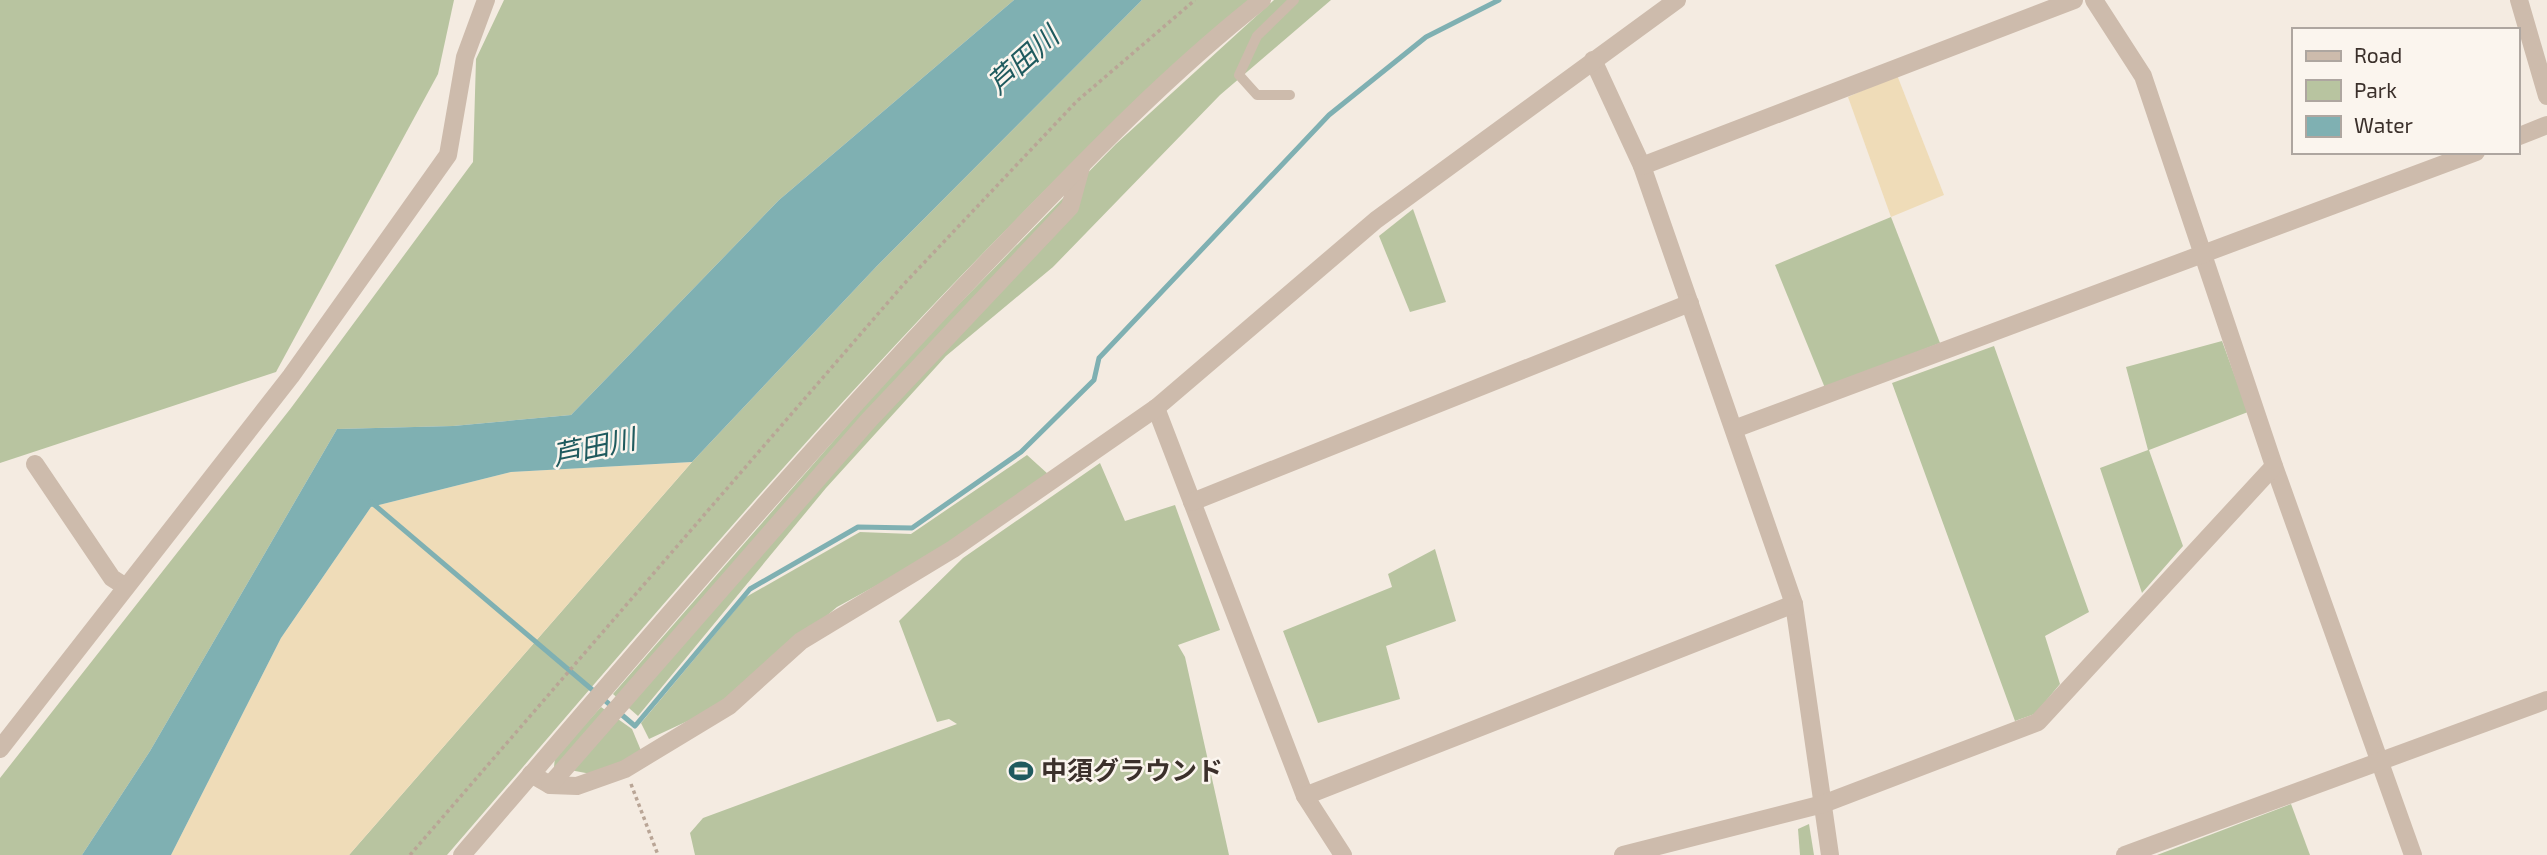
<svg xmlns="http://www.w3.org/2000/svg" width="2547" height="855" font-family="'Exo 2','Noto Sans JP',sans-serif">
<rect width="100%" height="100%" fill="#f4ebe1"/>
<g fill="#b8c4a0">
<path d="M0 0H454L438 74 276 372 0 463Z"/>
<path d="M504 0H1014L779 200 571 415 453 426 337 429 150 751 82 855H0V778L291 408 473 162 476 59Z"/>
<path d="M1142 0H1252C1160 72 1080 155 998 238 805 434 627 647 447 855H349L692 462 876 267Z"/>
<path d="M1274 0H1331L1220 95 1053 267 946 356 826 488 638 716 613 694 904 360 1116 144Z"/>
<path d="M1413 209 1446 302 1410 312 1379 236Z"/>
<path d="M1891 217 1940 343 1825 388 1775 265Z"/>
<path d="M2222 341 2248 412 2149 450 2183 546 2142 593 2100 468 2148 450 2126 367Z"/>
<path d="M1994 346 2089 612 2045 636 2060 684 2035 714 2015 721 1892 383Z"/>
<path d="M1027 455 1048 474 936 553 837 607 722 705 649 739 641 723 746 597 860 532 911 534Z"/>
<path d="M1100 463 1125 521 1175 505 1220 630 1178 645 1185 657 1229 855H695L690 833 703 818 957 724 949 719 937 722 899 621 963 558Z"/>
<path d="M1435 549 1456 621 1386 646 1400 699 1318 723 1283 631 1392 587 1388 574Z"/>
<path d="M601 707 632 729 642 753 591 774 554 767 555 757Z"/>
<path d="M2291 804 2310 855H2157Z"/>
<path d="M1809 824 1814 855H1800L1798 829Z"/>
</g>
<g fill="#efdcb8">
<path d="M1897 75 1944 195 1891 217 1848 97Z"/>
<path d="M692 462 349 855H171L281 638 371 507 511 472Z"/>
</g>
<path fill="#7fb0b2" d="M1014 0H1142L876 267 692 462 511 472 371 507 281 638 171 855H82L150 751 337 429 453 426 571 415 779 200Z"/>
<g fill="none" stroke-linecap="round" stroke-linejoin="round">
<path stroke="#7fb0b2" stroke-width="5" d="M371 502 635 726 750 589 858 527 912 528 1021 452 1094 380 1099 358 1329 115 1426 37 1499 0"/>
<g stroke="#b9a596" stroke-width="3.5" stroke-dasharray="3.5 3.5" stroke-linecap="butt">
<path d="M631 784 658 855"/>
<path d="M410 855 903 285 1077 101 1195 0"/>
</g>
<path stroke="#cdbbac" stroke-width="10" d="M1290 95H1257L1239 75 1257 36 1294 0"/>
<g stroke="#cdbbac" stroke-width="18">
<path d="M2094 0 2143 76 2274 466 2413 855"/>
<path d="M1593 60 1642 166 1794 604 1830 855"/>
<path d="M2517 137 2547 125"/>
<path d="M1642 166 2074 0"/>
<path d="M1156 408 1305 796 1343 855"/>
<path d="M1734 429 2476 152"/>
<path d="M35 464 112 578 126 587"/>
<path d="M1192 502 1690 303"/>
<path d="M531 774 550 785 577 786 625 769 729 706 801 641 953 549 1156 408 1376 220 1677 0"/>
<path d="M550 785 869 420 1070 207 1081 167"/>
<path d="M1305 796 1794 604"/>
<path d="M462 855C635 654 806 451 989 260 1077 169 1163 78 1262 0"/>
<path d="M1623 855 1823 804 2038 722 2274 466"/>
<path d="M2125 855 2547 700"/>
</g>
<g stroke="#cdbbac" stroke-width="18">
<path d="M2519 0 2547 96"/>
<path d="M0 749 291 376 448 155 465 57 486 0"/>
</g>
</g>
<defs>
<g id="stadium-bare" transform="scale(1.89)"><path d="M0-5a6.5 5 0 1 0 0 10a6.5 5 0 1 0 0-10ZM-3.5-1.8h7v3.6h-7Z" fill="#1f5a5e" stroke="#fbf5ee" stroke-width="2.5" paint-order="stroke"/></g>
</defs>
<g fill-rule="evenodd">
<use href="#stadium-bare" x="1021" y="771"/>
</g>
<g text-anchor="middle" stroke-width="5" stroke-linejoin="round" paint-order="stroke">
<g font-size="26" font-weight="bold" fill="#3b302b" stroke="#fbf5ee" text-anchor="start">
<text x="1041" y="780">中須グラウンド</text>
</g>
<g font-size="28" font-style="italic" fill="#1f5a5e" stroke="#fbf5ee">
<text transform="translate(1023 60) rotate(-42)" y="10">芦田川</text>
<text transform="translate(594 447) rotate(-12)" y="10">芦田川</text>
</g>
</g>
<rect x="2292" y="28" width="228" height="126" fill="#fbf5ee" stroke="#aea6a0" stroke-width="2"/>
<rect x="2306" y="51" width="35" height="10" fill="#cdbbac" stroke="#aea6a0" stroke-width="2"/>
<text x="2354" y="63" font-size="21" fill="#3b302b">Road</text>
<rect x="2306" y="80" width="35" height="21" fill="#b8c4a0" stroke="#aea6a0" stroke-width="2"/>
<text x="2354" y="98" font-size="21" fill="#3b302b">Park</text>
<rect x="2306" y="116" width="35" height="21" fill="#7fb0b2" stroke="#aea6a0" stroke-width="2"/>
<text x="2354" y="133" font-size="21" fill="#3b302b">Water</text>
</svg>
